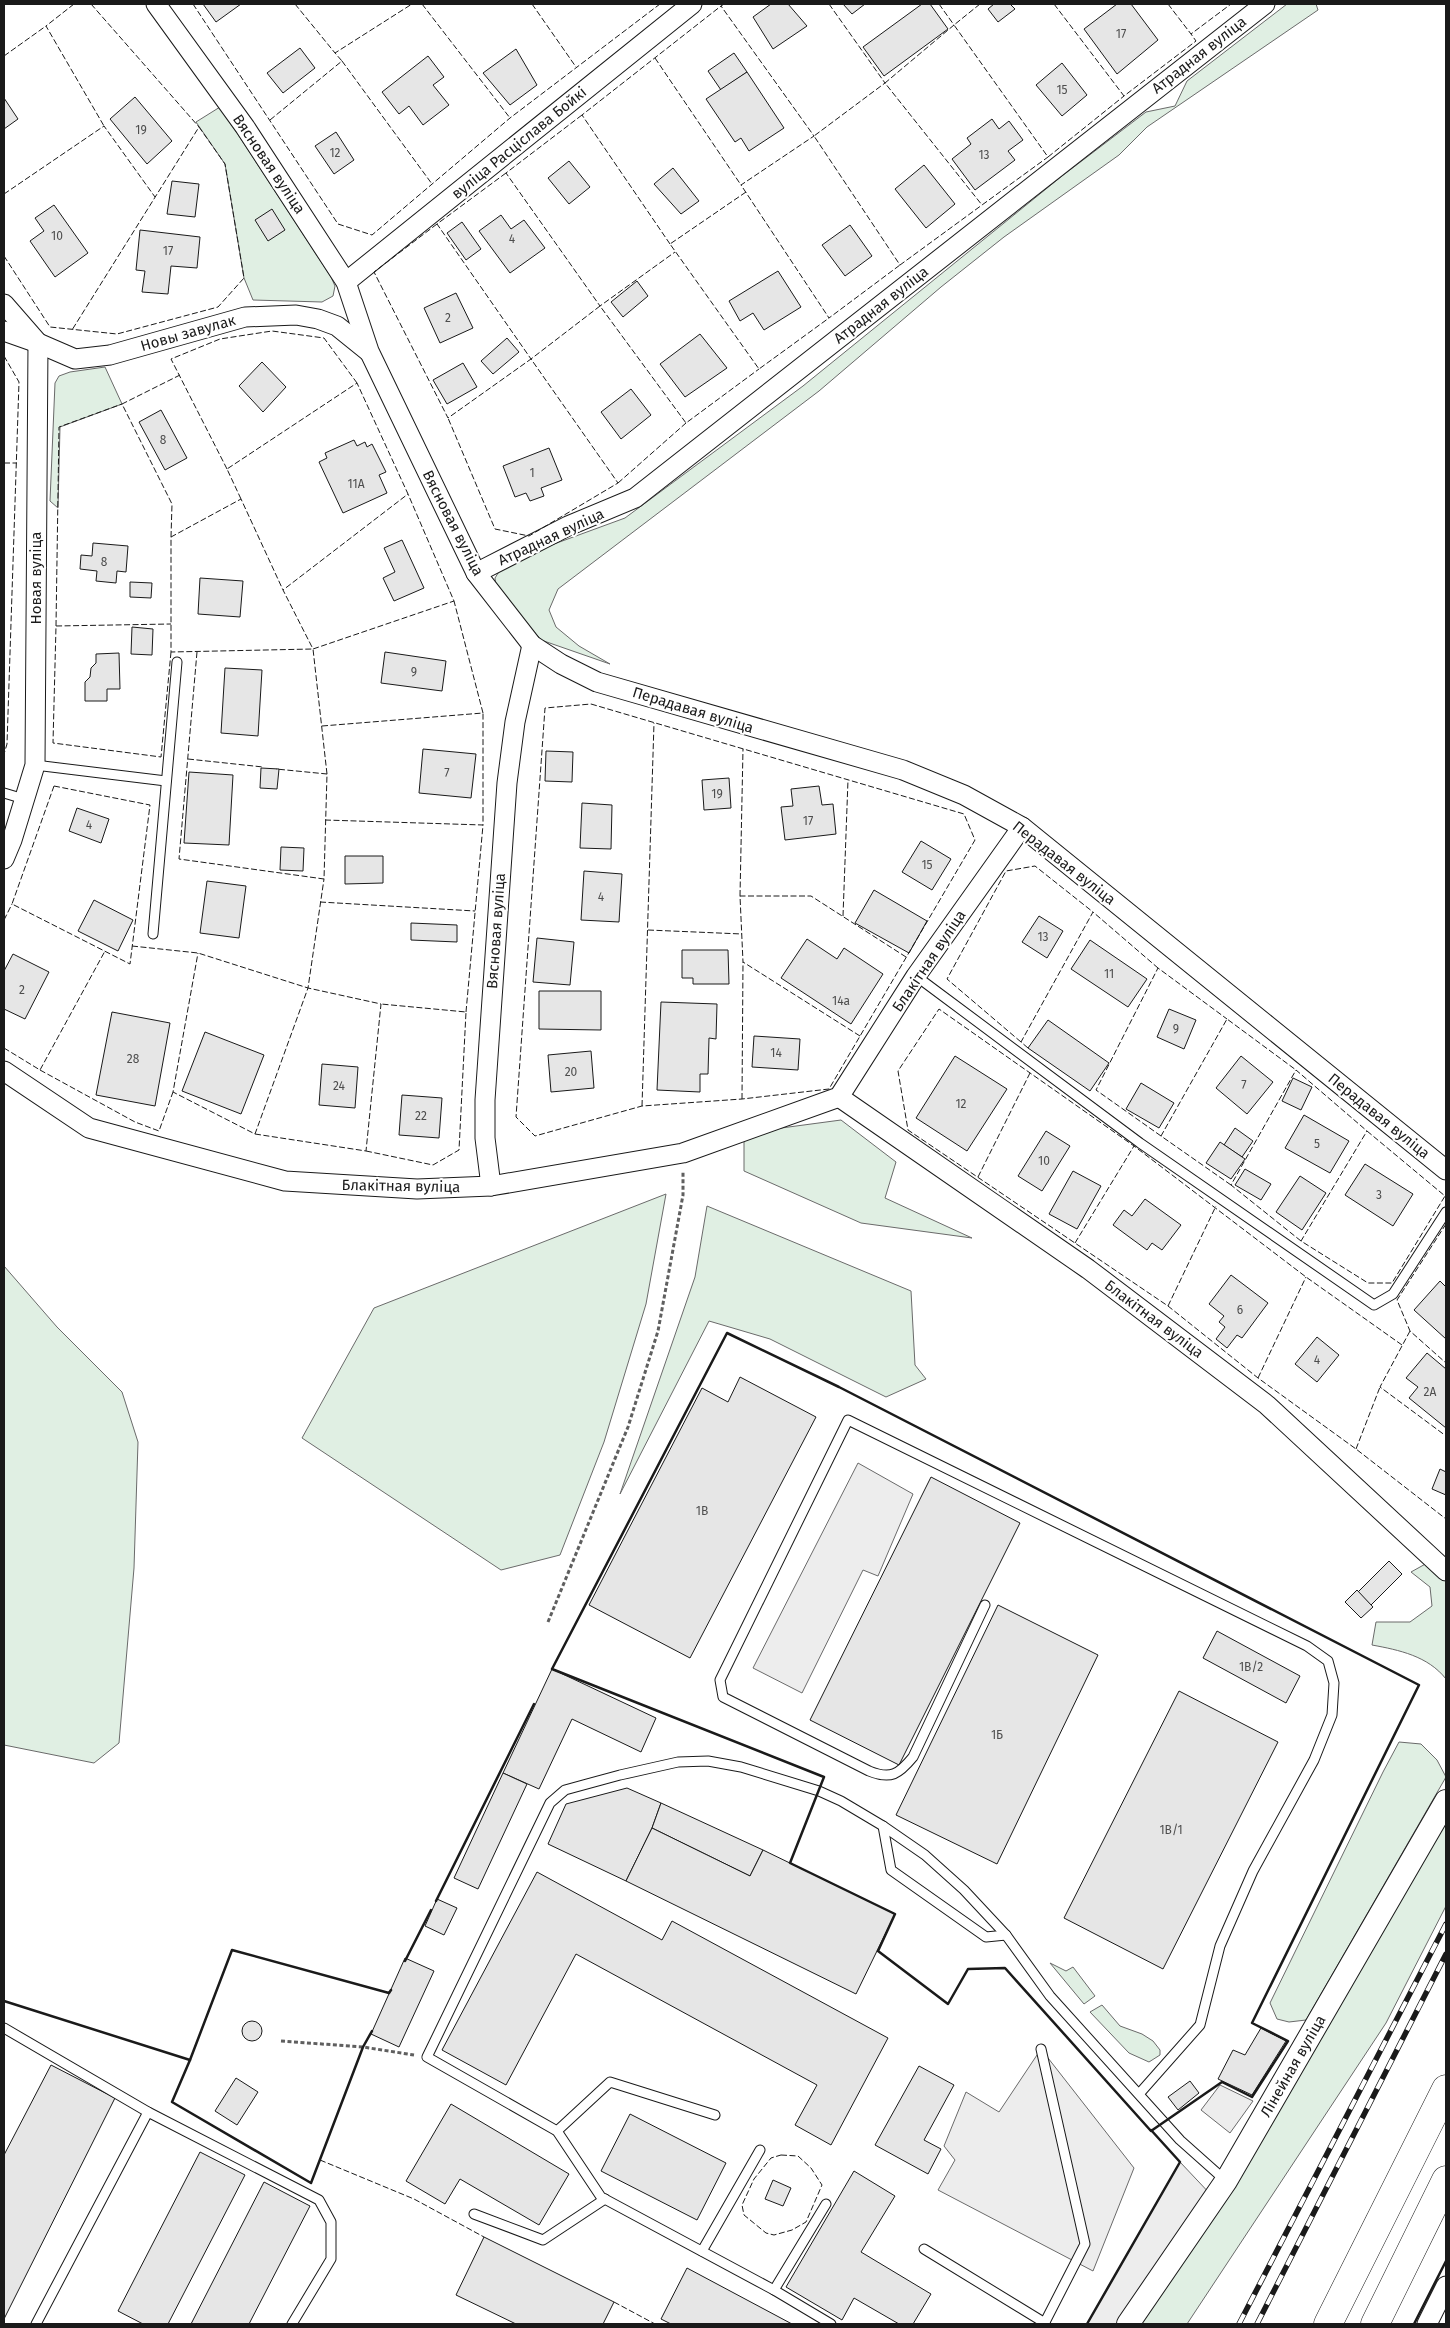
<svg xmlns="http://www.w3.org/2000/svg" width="1450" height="2328" font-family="'Fira Sans',sans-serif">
<rect width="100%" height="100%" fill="#fff"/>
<g fill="#e0efe3" stroke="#6a6a6a">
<path d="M1287 4H1316L1318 10 1147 127 1119 155 1004 237 941 287 819 391 558 589 549 610 556 627 579 646 610 664 541 640 496 587 495 578 505 562 625 518 803 386 1062 176 1146 112 1175 106 1187 81Z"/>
<path d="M220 107 331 277 335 286 333 296 322 302 253 300 244 278 225 164 196 122Z"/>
<path d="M105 367 122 404 60 427 58 508 50 501 55 383 59 376 70 372Z"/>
<path d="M841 1120 896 1162 885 1198 972 1238 861 1223 744 1171V1133Z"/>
<path d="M666 1194 646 1304 604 1442 560 1555 501 1570 302 1438 374 1308Z"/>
<path d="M707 1206 911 1291 915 1365 926 1379 886 1397 770 1339 709 1321 620 1494 695 1277Z"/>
<path d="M4 1266 57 1327 122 1392 138 1442 134 1568 119 1743 94 1763 4 1745Z"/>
<path d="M1429 1562 1446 1579V1679C1428 1656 1399 1650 1372 1645L1376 1622H1410L1432 1606 1430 1587 1411 1572Z"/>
<path d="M1399 1742 1421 1744 1437 1760 1446 1777 1306 2020 1289 2022 1277 2019 1270 2003 1383 1772Z"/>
<path d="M1446 1801V1906L1386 2023 1187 2324H1135Z"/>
<path d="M1050 1963 1066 1971 1073 1967 1095 1996 1084 2004Z"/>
<path d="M1102 2005 1120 2026 1142 2034 1153 2041 1160 2050V2055L1149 2062 1129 2053 1090 2012Z"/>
</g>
<g fill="#ededed" stroke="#6a6a6a">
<path d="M858 1463 913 1494 878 1576 863 1570 802 1693 753 1668Z"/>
<path d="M1041 2049 1134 2168 1093 2271 938 2190 955 2160 944 2146 966 2092 999 2112Z"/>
<path d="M1220 2085 1253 2101 1230 2133 1201 2110Z"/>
<path d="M1180 2162 1214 2198 1128 2324H1087Z"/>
</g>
<g fill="#e6e6e6" stroke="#1a1a1a">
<path d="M203 4H241L216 22Z"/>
<path d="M771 4H788L807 26 773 49 753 17Z"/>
<path d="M843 4H865L852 14Z"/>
<path d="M922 4H930L948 29 884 76 863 47Z"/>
<path d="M994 4H1010L1015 9 998 22 988 9Z"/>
<path d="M1117 4H1131L1158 40 1117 74 1084 29Z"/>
<path d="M300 48 315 68 283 93 267 73Z"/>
<path d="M516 49 537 85 510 105 483 73Z"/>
<path d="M734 53 747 72 721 90 708 71Z"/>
<path d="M428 56 444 77 433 85 449 105 423 125 409 106 399 114 382 92Z"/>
<path d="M1062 63 1087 95 1062 116 1036 85Z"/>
<path d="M747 72 784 128 749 151 741 138 735 142 706 99Z"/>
<path d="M135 97 172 141 147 164 110 119Z"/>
<path d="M4 98 18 119 4 129Z"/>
<path d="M992 119 999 129 1009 121 1023 140 1008 151 1015 160 975 190 952 159 971 144 967 138Z"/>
<path d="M336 132 354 160 334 174 315 146Z"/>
<path d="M569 161 590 187 569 204 548 178Z"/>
<path d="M924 165 955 204 926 228 895 189Z"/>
<path d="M673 168 699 201 681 214 654 184Z"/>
<path d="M172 181 199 184 195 217 167 214Z"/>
<path d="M54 205 88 253 55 277 30 241 44 231 35 218Z"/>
<path d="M272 209 285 230 268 241 255 220Z"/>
<path d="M501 215 511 229 524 220 545 248 510 273 479 231Z"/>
<path d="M462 222 481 249 466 260 447 233Z"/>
<path d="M850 225 872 256 845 276 822 245Z"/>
<path d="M140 230 200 237 197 268 171 266 168 294 142 292 145 271 136 270Z"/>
<path d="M778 271 801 307 764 330 753 313 740 321 729 301Z"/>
<path d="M637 281 648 296 623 317 611 302Z"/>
<path d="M456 293 473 328 440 343 424 308Z"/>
<path d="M700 334 727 368 685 397 660 364Z"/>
<path d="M507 338 519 352 493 374 481 361Z"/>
<path d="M262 362 286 387 263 412 239 386Z"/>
<path d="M463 363 477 387 447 404 433 380Z"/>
<path d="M631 389 651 415 621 439 601 412Z"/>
<path d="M161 410 187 458 165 470 139 422Z"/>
<path d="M354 440 357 446 365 442 367 447 372 444 386 472 379 475 387 493 343 513 319 462 327 458 325 453Z"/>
<path d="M549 448 562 480 541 488 544 496 530 501 526 493 515 497 503 466Z"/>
<path d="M402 540 424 588 394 601 383 578 395 572 384 548Z"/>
<path d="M93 543 128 546 126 572 117 571 116 583 96 581 97 571 80 569 81 555 92 556Z"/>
<path d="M200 578 243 581 240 617 198 614Z"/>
<path d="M130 582 152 583 151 598 130 597Z"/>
<path d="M132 627 153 629 152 655 131 654Z"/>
<path d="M385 652 446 661 442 691 381 683Z"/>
<path d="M119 653 120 689H107V701H85V682L90 677 91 668 96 663V654Z"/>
<path d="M225 668 262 670 258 736 221 733Z"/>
<path d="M423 749 476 754 471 798 419 793Z"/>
<path d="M546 751 573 752 572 782 545 781Z"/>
<path d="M261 768 279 769 277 789 260 788Z"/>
<path d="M189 772 233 775 229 845 184 843Z"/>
<path d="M729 778 731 808 704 810 702 780Z"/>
<path d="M819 786 822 805 833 804 836 834 785 840 781 807 793 806 791 789Z"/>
<path d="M582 803 612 805 611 849 580 848Z"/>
<path d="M77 808 109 819 101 843 69 831Z"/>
<path d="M921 841 951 859 932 890 902 872Z"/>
<path d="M281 847 304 848 303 871 280 870Z"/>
<path d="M345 856H383V883L345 884Z"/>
<path d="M584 871 622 874 619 922 581 920Z"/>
<path d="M207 881 246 886 239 938 200 933Z"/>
<path d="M874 890 927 921 909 953 855 923Z"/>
<path d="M94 900 133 920 118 951 78 931Z"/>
<path d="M1039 916 1063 931 1047 958 1022 942Z"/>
<path d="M411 923 457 925V942L411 940Z"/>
<path d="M537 938 574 942 570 985 533 982Z"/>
<path d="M807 939 837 959 844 948 883 974 851 1024 781 978Z"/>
<path d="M1090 940 1147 979 1128 1007 1071 969Z"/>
<path d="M682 950H728L729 984H693V978H682Z"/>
<path d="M13 954 49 972 25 1019 4 1009V971Z"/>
<path d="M539 991H601V1030L539 1029Z"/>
<path d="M661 1002 717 1004 716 1039 709 1038 708 1074H700V1092L657 1090Z"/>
<path d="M1169 1009 1196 1020 1184 1049 1157 1037Z"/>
<path d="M112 1012 170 1023 155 1106 96 1095Z"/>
<path d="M1048 1020 1109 1063 1090 1091 1028 1048Z"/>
<path d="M205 1032 264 1055 241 1114 182 1091Z"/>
<path d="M754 1036 800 1039 798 1070 752 1067Z"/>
<path d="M591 1051 594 1088 551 1092 548 1055Z"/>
<path d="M955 1056 1007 1089 967 1151 916 1118Z"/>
<path d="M1241 1056 1273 1082 1247 1114 1216 1088Z"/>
<path d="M322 1064 358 1067 355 1108 319 1105Z"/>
<path d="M1293 1078 1312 1087 1301 1110 1282 1101Z"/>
<path d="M1141 1083 1174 1103 1159 1128 1126 1109Z"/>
<path d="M402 1095 442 1098 439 1138 399 1135Z"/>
<path d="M1304 1115 1349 1141 1330 1173 1285 1148Z"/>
<path d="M1235 1128 1253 1141 1242 1157 1224 1145Z"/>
<path d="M1046 1131 1070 1146 1042 1191 1018 1176Z"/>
<path d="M1220 1142 1245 1159 1231 1179 1206 1163Z"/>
<path d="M1365 1164 1413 1194 1393 1226 1345 1195Z"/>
<path d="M1245 1169 1271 1184 1261 1200 1235 1185Z"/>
<path d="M1073 1171 1101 1186 1077 1229 1049 1214Z"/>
<path d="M1300 1176 1326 1193 1302 1230 1276 1212Z"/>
<path d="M1145 1199 1181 1225 1162 1250 1152 1243 1147 1250 1113 1225 1124 1210 1132 1216Z"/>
<path d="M1231 1275 1268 1303 1242 1338 1237 1335 1227 1348 1216 1339 1225 1327 1219 1322 1224 1316 1209 1304Z"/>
<path d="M1440 1281 1446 1287V1339L1414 1310Z"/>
<path d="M1317 1337 1339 1355 1317 1382 1295 1364Z"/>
<path d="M1427 1353 1446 1369V1428L1409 1398 1418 1387 1406 1378Z"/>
<path d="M740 1377 816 1417 690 1658 589 1605 702 1388 728 1402Z"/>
<path d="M1440 1469 1446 1472V1495L1432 1489Z"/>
<path d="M931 1477 1020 1523 899 1765 810 1720Z"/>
<path d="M1389 1561 1402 1574 1371 1605 1358 1592Z"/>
<path d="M1357 1590 1373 1607 1361 1618 1345 1602Z"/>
<path d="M998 1605 1098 1655 997 1864 896 1815Z"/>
<path d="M1217 1631 1300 1676 1286 1703 1203 1658Z"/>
<path d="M552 1669 656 1718 641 1752 572 1719 539 1789 503 1773Z"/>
<path d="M1179 1691 1278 1742 1163 1969 1064 1918Z"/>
<path d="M503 1773 527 1784 478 1889 454 1878Z"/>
<path d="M627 1788 661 1803 652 1828 626 1881 548 1844 566 1804Z"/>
<path d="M661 1803 763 1850 750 1876 652 1828Z"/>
<path d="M652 1828 750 1876 763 1850 895 1914 856 1994 626 1881Z"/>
<path d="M537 1872 662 1940 672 1921 888 2038 831 2145 795 2125 817 2085 576 1954 506 2085 442 2050Z"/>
<path d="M437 1899 457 1908 444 1935 425 1926Z"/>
<path d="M405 1958 434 1971 399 2047 371 2034Z"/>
<circle cx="252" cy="2031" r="10"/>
<path d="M1261 2028 1286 2041 1252 2095 1218 2079 1233 2050 1245 2055Z"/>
<path d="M51 2065 115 2098 4 2319V2155Z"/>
<path d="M919 2066 954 2085 924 2140 941 2149 928 2174 875 2145Z"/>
<path d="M236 2078 258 2092 237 2125 215 2111Z"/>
<path d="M1190 2081 1199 2093 1178 2110 1168 2097Z"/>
<path d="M451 2104 569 2174 539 2225 460 2179 445 2204 406 2181Z"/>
<path d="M630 2114 726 2163 697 2220 601 2171Z"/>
<path d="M200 2152 245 2175 168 2324H143L118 2311Z"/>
<path d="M854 2171 895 2196 861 2252 931 2294 913 2324H899L854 2298 842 2320 786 2287Z"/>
<path d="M773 2180 791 2188 783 2206 765 2199Z"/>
<path d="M264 2182 310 2206 249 2324H191Z"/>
<path d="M484 2237 614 2302 603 2324H516L456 2295Z"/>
<path d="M687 2268 792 2324H671L661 2319Z"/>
</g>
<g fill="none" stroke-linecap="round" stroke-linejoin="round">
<g stroke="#1a1a1a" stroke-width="11">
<g id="service">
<path d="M35 765 166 781"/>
<path d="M4 793 24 799"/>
<path d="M153 934 177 662"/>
<path d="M916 976 1140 1143 1374 1305 1393 1294 1446 1212"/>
<path d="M985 1605 913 1757C899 1774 891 1780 869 1771L723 1697 720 1680 848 1420 1307 1646 1328 1661 1334 1683 1332 1715 1314 1760 1253 1871 1220 1946 1200 2025 1139 2094"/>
<path d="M883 1826 891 1870 986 1937 1006 1935"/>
<path d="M4 2028 148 2112 319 2200 331 2222V2259L292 2324"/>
<path d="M1041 2049 1085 2244 1044 2324"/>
<path d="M557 2131 610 2082 715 2115"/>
<path d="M474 2214 543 2240 605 2199"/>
<path d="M924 2249 1045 2323"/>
<path d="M702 2251 760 2150"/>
<path d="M774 2290 826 2204"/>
<path d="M36 2324 148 2112"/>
<path d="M831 2324 774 2290 601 2197 557 2131 427 2057 550 1803 565 1790 620 1775 678 1762 708 1761 741 1767 819 1791 841 1801 883 1826 925 1855 964 1890 1006 1935 1050 1996 1180 2140 1226 2181"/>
</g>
</g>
<g stroke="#1a1a1a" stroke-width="21">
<g id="minor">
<path d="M156 4 245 127 346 282 369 351 476 573 532 645 561 664 597 682 903 770 964 795 1022 827 1446 1170"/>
<path d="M346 282 692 4"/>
<path d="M4 304 38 343 35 765 12 840 4 859"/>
<path d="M4 331 38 343 75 359 110 355 245 317 296 315 318 319 337 326 368 351"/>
<path d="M476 573 568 526 635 498 1265 4"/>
<path d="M4 1071 89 1128 285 1181 417 1189 491 1186 683 1153 839 1097 916 976 1022 827"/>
<path d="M839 1097 1088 1269 1267 1405 1446 1571"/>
<path d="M491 1186 485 1138V1100L507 783 515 722 532 645"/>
<path d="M1427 2324 1446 2286"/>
</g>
</g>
<g stroke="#1a1a1a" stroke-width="24">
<path id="tertiary" d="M1128 2324 1226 2181 1446 1801"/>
</g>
<g stroke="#1a1a1a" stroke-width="29">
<g id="trunk">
<path d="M1328 2324 1446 2089"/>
<path d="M1375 2324 1446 2180"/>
</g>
</g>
<g stroke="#5f5f5f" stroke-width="3" stroke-dasharray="4 2.5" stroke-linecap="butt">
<path d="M548 1622 628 1427 658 1331 683 1195V1172"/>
<path d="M281 2041 363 2047 414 2055"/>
</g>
<use href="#service" stroke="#fff" stroke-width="9"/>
<use href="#minor" stroke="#fff" stroke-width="19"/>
<use href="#tertiary" stroke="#fff" stroke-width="22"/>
<use href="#trunk" stroke="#fff" stroke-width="28"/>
<g stroke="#1a1a1a" stroke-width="5.5">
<g id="rail">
<path d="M1239 2324 1446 1924"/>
<path d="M1257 2324 1446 1954"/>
</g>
</g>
<use href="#rail" stroke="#fff" stroke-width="4" stroke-dasharray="11" stroke-linecap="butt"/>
<g stroke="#1a1a1a" stroke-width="1" stroke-dasharray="6 2.5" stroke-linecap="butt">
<path d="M74 4 46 26 104 126"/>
<path d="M91 4 199 127"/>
<path d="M193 4 338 224 372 235 510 118 660 4"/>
<path d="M295 4 335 53"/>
<path d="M422 4 510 118"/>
<path d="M532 4 576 67"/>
<path d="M724 4 721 6 814 136 741 185 829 318 900 265"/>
<path d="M829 4 885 83 814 136 900 265 982 205"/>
<path d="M939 4 954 25 885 83 982 205 1048 157"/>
<path d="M980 4 954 25 1048 157 1124 96"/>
<path d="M1054 4 1124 96 1196 41 1191 34"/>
<path d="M1168 4 1191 34 1231 4"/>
<path d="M4 56 46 26"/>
<path d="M655 58 741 185"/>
<path d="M342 61 432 184"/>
<path d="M582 115 506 173 600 306 675 252"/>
<path d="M270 120 342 61 335 53 412 4"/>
<path d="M506 173 437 224 531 359 600 306 686 423 759 369"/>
<path d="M746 192 670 244 759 369 829 318"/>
<path d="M4 194 104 126 155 197"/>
<path d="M437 224 374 272 448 418 531 359 618 483 529 536 495 529 448 418"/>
<path d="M670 244 582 115 721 6"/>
<path d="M4 256 50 327 117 334 218 307 244 278 225 164 199 127 72 330"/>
<path d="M4 356 19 382 7 744 4 754"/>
<path d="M4 463H17"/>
<path d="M227 469 171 359 220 339 272 331 324 338 357 383"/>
<path d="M618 483 686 423"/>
<path d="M241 499 227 469 357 383 408 494 283 590"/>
<path d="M171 537 172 504 122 404 180 375"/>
<path d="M56 626 59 427 122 404"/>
<path d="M171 652 161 757 53 743 56 626 171 624"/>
<path d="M197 652 179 859 324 879 327 774 276 769"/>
<path d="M591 704 964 814 975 840 829 1089 742 1099 642 1106 535 1136 516 1117 545 708Z"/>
<path d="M322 726 483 713 454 601"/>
<path d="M188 759 263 767"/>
<path d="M327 774 313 649 171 652V537L241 499 283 590 313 649 454 601 408 494"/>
<path d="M54 786 150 805 130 964 12 904Z"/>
<path d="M325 820 483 825V713"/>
<path d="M740 896 743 749"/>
<path d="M320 902 475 911"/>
<path d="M843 916 848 780"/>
<path d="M4 920 12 904"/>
<path d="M648 930 742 934"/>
<path d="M132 946 198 953 308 988 255 1134 173 1092 198 953"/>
<path d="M466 1012 483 825"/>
<path d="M860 1036 743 962 740 896H811L906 957"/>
<path d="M1021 1042 947 979 1006 871 1035 866 1093 912"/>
<path d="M4 1048 40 1070 105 951"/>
<path d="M1028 1048 1021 1042 1093 912 1158 968"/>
<path d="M40 1070 135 1122 159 1131 173 1092"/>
<path d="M742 1099 743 962"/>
<path d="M642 1106 654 723"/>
<path d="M1367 1131 1445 1196 1392 1283H1368L1301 1241Z"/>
<path d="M255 1134 366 1151 381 1004 308 988 324 879"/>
<path d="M1161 1136 1096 1090 1158 968 1227 1019"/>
<path d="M366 1151 433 1165 459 1150 466 1012 381 1004"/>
<path d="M978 1177 1030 1073"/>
<path d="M1231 1185 1161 1136 1227 1019 1296 1070"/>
<path d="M1446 1224 1397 1300 1410 1331 1446 1363"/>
<path d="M1301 1241 1231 1185 1296 1070 1367 1131"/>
<path d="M1075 1243 1134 1146"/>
<path d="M1168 1306 1216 1206"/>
<path d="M1410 1331 1380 1387 1446 1436"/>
<path d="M1402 1345 1306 1277 1134 1146 939 1009 898 1071 908 1130 1168 1306 1258 1378 1356 1449 1446 1519"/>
<path d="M1258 1378 1306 1277"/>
<path d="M1356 1449 1380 1387"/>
<path d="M781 2155 798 2156 811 2168 822 2185 806 2222 792 2230 774 2235 766 2233 744 2215 742 2205 754 2179 771 2158Z"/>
<path d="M320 2160 414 2199 484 2237"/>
<path d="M614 2302 655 2324"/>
</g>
<g stroke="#1a1a1a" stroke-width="2.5">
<path d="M727 1333 839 1387 1419 1685 1252 2023 1288 2041 1252 2097 1222 2082 1151 2131 1005 1968 968 1969 948 2004 878 1951 895 1914 790 1863 824 1777 552 1669Z"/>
<path d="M436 1901 534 1704"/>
<path d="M405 1961 431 1910"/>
<path d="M4 2001 190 2060 232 1950 389 1993 391 1990"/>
<path d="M190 2060 172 2102 311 2183 363 2047 372 2031"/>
<path d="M1087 2324 1180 2162 1151 2130"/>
<path d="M1414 2324 1446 2261"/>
</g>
</g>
<g text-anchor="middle" stroke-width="4" stroke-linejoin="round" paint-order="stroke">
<g font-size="12" fill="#4d4d4d">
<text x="1121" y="38">17</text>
<text x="1062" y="94">15</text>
<text x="141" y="134">19</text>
<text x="335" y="157">12</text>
<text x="984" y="159">13</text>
<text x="57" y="240">10</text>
<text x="512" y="243">4</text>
<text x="168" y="255">17</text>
<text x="448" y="322">2</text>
<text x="163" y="444">8</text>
<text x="532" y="477">1</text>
<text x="356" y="488">11А</text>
<text x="104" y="566">8</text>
<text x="414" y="676">9</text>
<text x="447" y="777">7</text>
<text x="717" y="798">19</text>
<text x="808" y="825">17</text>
<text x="89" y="829">4</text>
<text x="927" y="869">15</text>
<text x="601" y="901">4</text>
<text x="1043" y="941">13</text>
<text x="1109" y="978">11</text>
<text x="22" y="994">2</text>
<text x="841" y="1005">14а</text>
<text x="1176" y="1033">9</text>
<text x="776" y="1057">14</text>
<text x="133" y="1063">28</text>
<text x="571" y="1076">20</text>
<text x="1244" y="1089">7</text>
<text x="339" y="1090">24</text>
<text x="961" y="1108">12</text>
<text x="421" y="1120">22</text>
<text x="1317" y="1148">5</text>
<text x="1044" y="1165">10</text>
<text x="1379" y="1199">3</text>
<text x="1240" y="1314">6</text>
<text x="1317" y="1364">4</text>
<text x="1430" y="1396">2А</text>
<text x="702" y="1515">1В</text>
<text x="1251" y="1671">1В/2</text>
<text x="997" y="1739">1Б</text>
<text x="1171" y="1834">1В/1</text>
</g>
<g font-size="15" fill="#1a1a1a" stroke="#fff">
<text transform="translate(1199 55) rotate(-38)" y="5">Атрадная вуліца</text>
<text transform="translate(519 143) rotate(-39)" y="5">вуліца Расціслава Бойкі</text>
<text transform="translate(269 164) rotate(56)" y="5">Вясновая вуліца</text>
<text transform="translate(881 305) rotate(-38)" y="5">Атрадная вуліца</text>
<text transform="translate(188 333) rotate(-16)" y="5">Новы завулак</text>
<text transform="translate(453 523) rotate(63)" y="5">Вясновая вуліца</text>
<text transform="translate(551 537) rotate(-25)" y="5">Атрадная вуліца</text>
<text transform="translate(36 578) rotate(-90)" y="5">Новая вуліца</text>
<text transform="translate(693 710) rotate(17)" y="5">Перадавая вуліца</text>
<text transform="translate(1064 863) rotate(38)" y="5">Перадавая вуліца</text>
<text transform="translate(496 931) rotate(-86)" y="5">Вясновая вуліца</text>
<text transform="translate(929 961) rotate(-56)" y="5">Блакітная вуліца</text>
<text transform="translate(1379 1116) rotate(39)" y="5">Перадавая вуліца</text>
<text transform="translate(401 1186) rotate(1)" y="5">Блакітная вуліца</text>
<text transform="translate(1154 1319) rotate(37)" y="5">Блакітная вуліца</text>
<text transform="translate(1293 2066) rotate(-60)" y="5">Лінейная вуліца</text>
</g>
</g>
<rect width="1450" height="2328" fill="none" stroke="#1a1a1a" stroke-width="10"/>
</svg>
